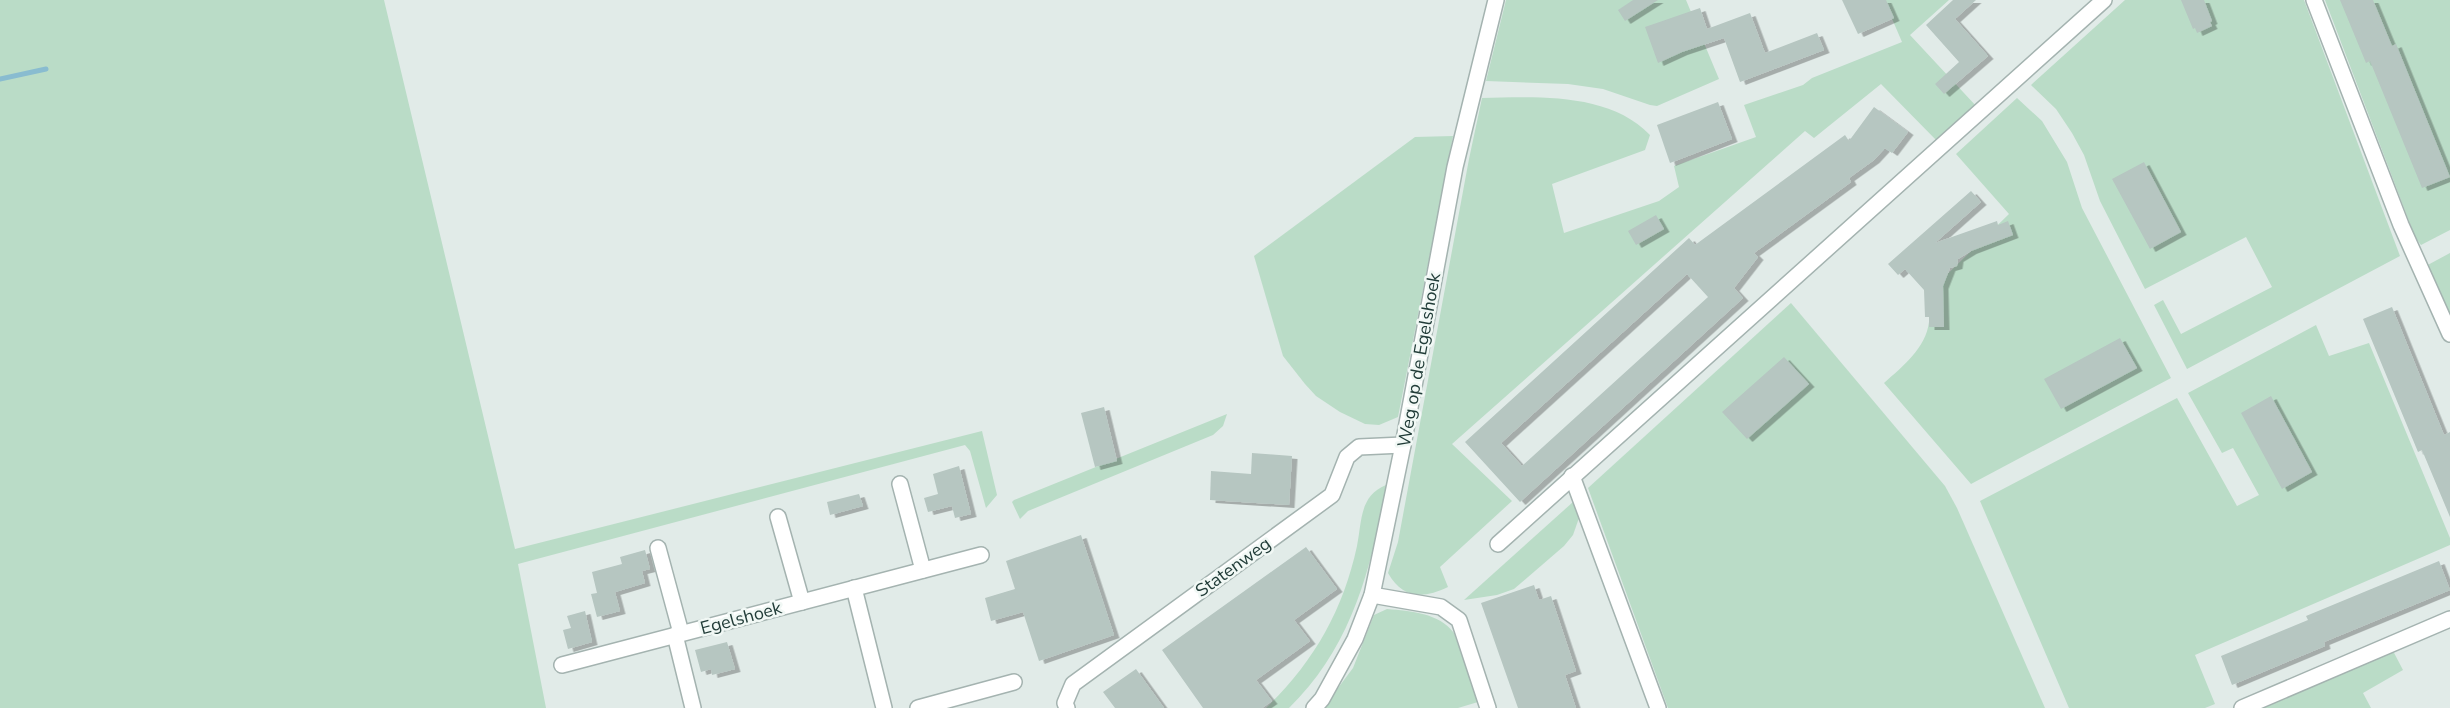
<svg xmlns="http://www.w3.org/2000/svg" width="2450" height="708" font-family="'Nunito Sans',sans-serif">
<defs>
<filter id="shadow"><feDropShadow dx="5.5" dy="3" stdDeviation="0" flood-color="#0004"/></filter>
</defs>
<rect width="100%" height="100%" fill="#e1ebe8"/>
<g fill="#badcc7">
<path d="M0 0H384L515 549 982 431 997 495 986 508 970 451 965 445 518 564 546 708H0Z"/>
<path d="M1506 0H1686L1719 79 1657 106 1650 105 1603 89 1568 84 1486 81Z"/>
<path d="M1884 0H1949L1910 35 1977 107 1938 142 1881 84 1814 138 1805 131 1452 444 1512 501 1440 567 1448 587C1423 599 1403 599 1388 573L1398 542 1469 159 1482 98C1536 97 1609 92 1650 135L1645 150 1552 184 1564 233 1659 201 1679 187 1674 166 1756 137 1744 105 1803 85 1812 78 1902 42Z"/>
<path d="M2125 0H2304L2400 256 2187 369 2154 305 2163 300 2181 334 2272 287 2246 237 2145 289 2100 201 2084 155 2072 133 2056 109 2031 85Z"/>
<path d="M2325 0H2450V230L2421 245 2415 237Z"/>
<path d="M2017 98 2042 121 2067 162 2082 208 2171 378 1971 484 1884 383C1902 367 1926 348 1929 322 1930 314 1928 303 1927 294L2009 214 1956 154Z"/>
<path d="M1453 136 1398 417 1379 425 1365 424 1340 412 1316 396 1305 384 1283 356 1254 256 1415 137Z"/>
<path d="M2450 253V318L2424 267Z"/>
<path d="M1791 303 1945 486 1957 508 2045 708H1668L1588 488Z"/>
<path d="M2316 325 2329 356 2369 343 2450 538V545L2195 655 2215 704 2205 708H2069L1980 501 2177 398 2237 506 2259 495 2233 448 2222 453 2188 393Z"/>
<path d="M1227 414 1223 426 1213 435 1028 511 1020 519 1012 502 1014 500Z"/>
<path d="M1386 485C1372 568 1351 648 1289 708H1266C1313 663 1343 611 1357 546 1362 522 1359 496 1386 485Z"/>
<path d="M1573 502 1579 518 1573 535 1564 546 1514 589 1497 595 1464 600Z"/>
<path d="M1387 609C1411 611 1439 613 1454 633L1478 702 1458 708H1323L1353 668 1374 615Z"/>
<path d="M2392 649 2403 670 2363 693 2371 708H2250Z"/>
</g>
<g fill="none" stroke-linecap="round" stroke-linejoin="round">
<path stroke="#89bcd0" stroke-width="5" d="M0 79 46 69"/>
</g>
<g fill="#b6c6c1" fill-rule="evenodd" filter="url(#shadow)">
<path d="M1633 0H1658L1625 21 1618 10Z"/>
<path d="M1842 0H1886L1894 18 1858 34Z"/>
<path d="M1953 0H1976L1955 19 1988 56 1944 94 1935 84 1959 62 1926 25Z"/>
<path d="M2181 0H2204L2212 21 2210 22 2212 26 2197 33 2195 28 2193 29Z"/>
<path d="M2340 0H2373L2392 46 2396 44 2450 177 2422 188 2370 61 2366 63Z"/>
<path d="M1700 8 1707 29 1750 13 1765 53 1817 33 1824 50 1740 82 1724 38 1682 52 1658 63 1645 27Z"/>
<path d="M1718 102 1732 139 1670 163 1657 125Z"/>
<path d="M1874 107 1908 132 1892 153 1885 148 1874 160 1849 178 1851 182 1754 253 1758 257 1734 288 1743 298 1520 502 1465 442 1689 238 1695 245 1845 135 1849 141ZM1687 274 1708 297 1522 466 1501 443Z"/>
<path d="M2144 162 2181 232 2150 249 2112 179Z"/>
<path d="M1971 191 1981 202 1935 243 1997 221 1998 225 2008 221 2013 235 1971 251 1958 259 1957 266 1950 268 1943 286 1944 327H1929V317H1925L1924 290 1905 269 1898 275 1888 264Z"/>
<path d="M1656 215 1664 229 1636 245 1628 231Z"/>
<path d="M2392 307 2444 435 2450 432V517L2422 450 2418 452 2363 319Z"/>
<path d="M2120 338 2137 368 2061 409 2044 379Z"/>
<path d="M1784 357 1809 384 1747 439 1722 412Z"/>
<path d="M2271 396 2312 472 2282 489 2241 413Z"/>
<path d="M1104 407 1117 461 1095 467 1081 413Z"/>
<path d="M1252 453 1292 456 1289 505 1210 500 1211 471 1251 474Z"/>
<path d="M959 466 971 514 955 518 952 506 928 512 924 498 938 494 933 474Z"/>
<path d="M859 494 863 506 830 515 827 502Z"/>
<path d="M1081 535 1114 635 1039 661 1023 612 991 621 985 598 1015 589 1006 561Z"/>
<path d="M1306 547 1337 589 1294 620 1310 641 1256 680 1272 701 1262 708H1203L1162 650Z"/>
<path d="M645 550 650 569 642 571 645 583 615 592 620 611 597 617 591 594 597 593 592 572 622 564 620 557Z"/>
<path d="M2439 561 2450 590 2324 642 2325 646 2232 685 2221 656 2308 620 2306 616Z"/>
<path d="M1534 585 1539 600 1551 596 1576 671 1565 675 1576 708H1518L1481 603Z"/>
<path d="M585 611 592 642 568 649 563 630 571 628 567 616Z"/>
<path d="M727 642 735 669 712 675 711 669 701 672 695 650Z"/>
<path d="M1136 669 1164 708H1115L1103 692Z"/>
</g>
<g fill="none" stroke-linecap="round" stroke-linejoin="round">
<g stroke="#a4b3b0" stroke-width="18">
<g id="minor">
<path d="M2314 0 2401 225 2450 334"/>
<path d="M1572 476 1658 708"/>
<path d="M900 484 923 570"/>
<path d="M778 517 802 602"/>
<path d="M1498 544 2104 0"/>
<path d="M658 548 681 633"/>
<path d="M854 588 884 708"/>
<path d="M1372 595 1441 607 1459 620 1488 708"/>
<path d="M675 635 693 708"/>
<path d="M562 665 981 555"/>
<path d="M918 708 1014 682"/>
<path d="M1067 708 1065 703 1073 684 1332 495 1347 457 1359 447 1403 445"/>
<path d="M1314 708 1322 699 1355 639 1372 595 1403 445 1455 167 1496 0"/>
<path d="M2242 708 2450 619"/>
</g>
</g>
<use href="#minor" stroke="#fff" stroke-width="15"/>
</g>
<g text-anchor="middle" stroke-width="5" stroke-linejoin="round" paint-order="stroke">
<g font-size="18" fill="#213c38" stroke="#f1f8f5">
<text transform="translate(1419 360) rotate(-80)" y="6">Weg op de Egelshoek</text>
<text transform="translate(1233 567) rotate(-36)" y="6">Statenweg</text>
<text transform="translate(741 618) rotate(-15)" y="6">Egelshoek</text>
</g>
</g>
</svg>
